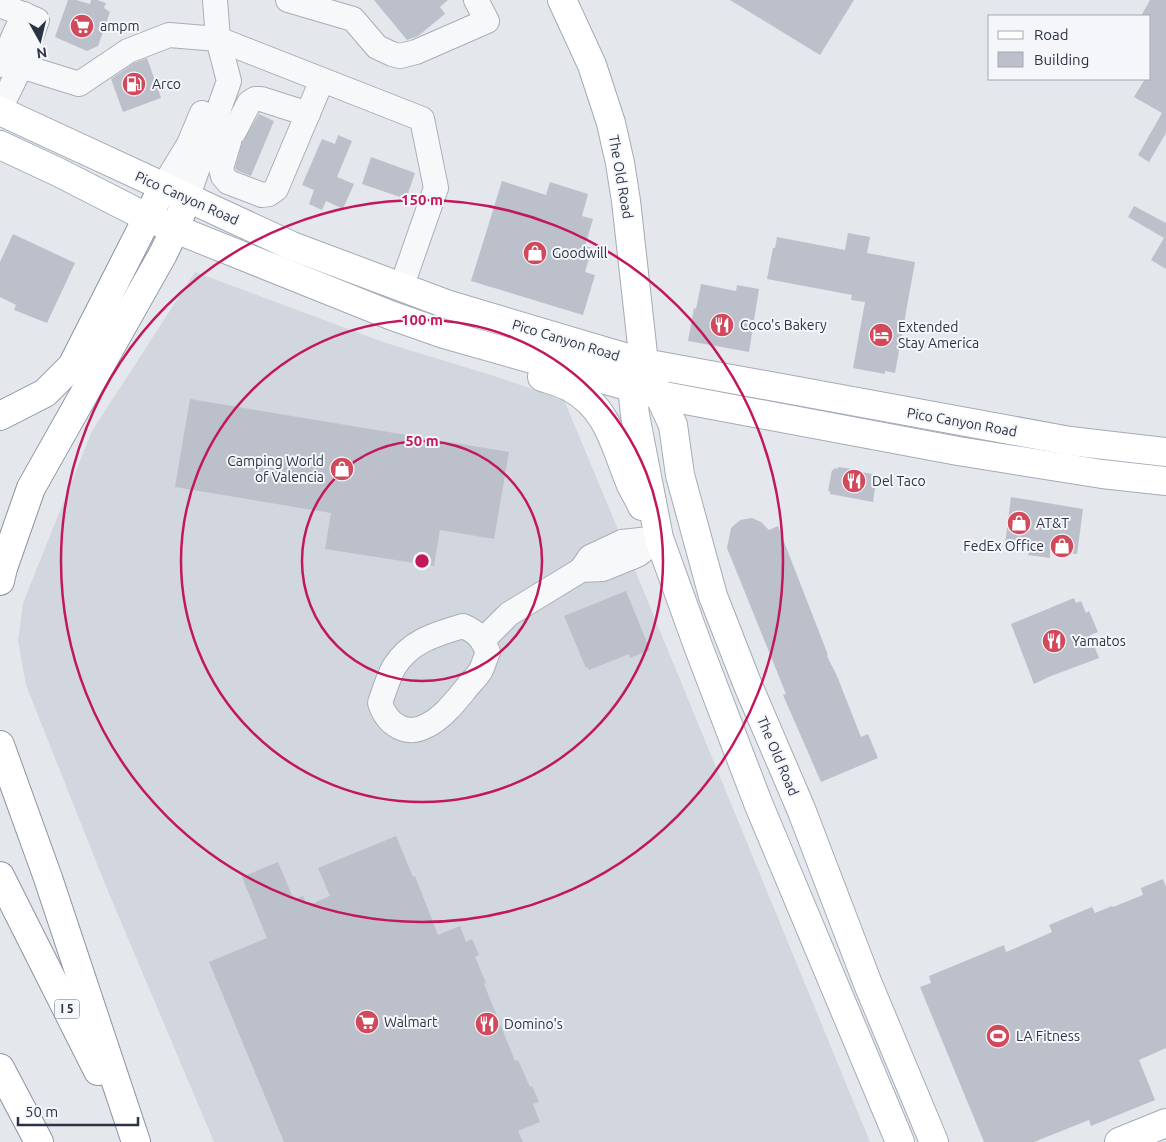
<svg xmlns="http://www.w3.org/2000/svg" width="1166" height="1142" font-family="Ubuntu,sans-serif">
<rect width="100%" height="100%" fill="#e4e7ec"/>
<path fill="#d2d6de" d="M195 272 386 343 494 376 564 400 637 575 870 1142H214L105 884 26 685 18 641 23 603 92 431Z"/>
<g fill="#bbc0ca">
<path d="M68 0H76L90 4 91 0H97L106 3 104 8 110 12 98 46 87 51 55 37Z"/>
<path d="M374 0H448L440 7 445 14 418 36 407 40Z"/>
<path d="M730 0H854L820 55Z"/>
<path d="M1150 0H1166V133L1149 162 1138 155 1162 113 1134 97 1145 79H1150V16H1141Z"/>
<path d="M147 58 161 98 123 112 111 79 134 63Z"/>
<path d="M259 114 274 121 251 176 236 170 235 168 242 143Z"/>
<path d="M338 135 352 141 337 177 354 184 343 209 326 201 322 210 309 204 314 190 302 185 322 139 335 144Z"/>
<path d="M371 157 415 173 406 199 362 184Z"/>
<path d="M502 181 546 195 550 182 588 194 582 216 593 219 585 246 592 248 585 272 595 275 583 315 471 281Z"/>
<path d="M1134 206 1166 223V269L1151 260 1164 238 1128 217Z"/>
<path d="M848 233 870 237 867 253 915 262 895 373 885 371V374L853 368 865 302 851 300 852 295 767 279 773 248H775L777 237 845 250Z"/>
<path d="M13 234 75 263 47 323 14 310 16 305 0 297V262Z"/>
<path d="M701 284 736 291 737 285 759 289 749 352 688 341 694 308 696 309Z"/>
<path d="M190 399 509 452 494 539 440 530 434 566 325 549 331 513 175 487Z"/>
<path d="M838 467 861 470V472L877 475 873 502 830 494V491H828L832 470H834V468L838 469Z"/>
<path d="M1011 497 1083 509 1077 554 1050 551V558L1028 555 1029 548 1005 544Z"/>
<path d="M752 518 761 522 769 530 778 526 828 655 827 656 837 676 861 737 868 734 878 758 821 782 783 695 786 694 727 548 731 528 740 520Z"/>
<path d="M626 591 650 650 630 658 629 654 589 670 587 667 586 668 564 616Z"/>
<path d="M1074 598 1076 603 1081 601 1086 613 1089 611 1098 632 1090 635 1099 658 1051 676 1034 684 1011 624Z"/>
<path d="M396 836 413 877 415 876 438 935 460 926 466 942 472 939 479 955 475 957 486 983 484 984 515 1061 518 1060 530 1087 532 1086 539 1102 533 1104 540 1122 518 1131 523 1142H284L209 962 267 938 242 877 278 862 294 900 303 896 307 906 330 896 318 868Z"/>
<path d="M1163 879 1166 887V1048L1139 1060 1155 1100 1091 1126 1089 1120 1034 1142H984L920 987 931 983 929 976 1004 945 1006 952 1018 947 1052 932 1049 925 1092 907 1095 913 1112 906 1113 907 1143 895 1141 888Z"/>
</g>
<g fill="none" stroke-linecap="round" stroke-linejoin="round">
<g stroke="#a9aeb7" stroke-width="26">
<g id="minor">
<path d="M288 0 353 19 377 47 392 54 400 56 416 52 487 21 476 0"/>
<path d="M0 5 37 20 21 66"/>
<path d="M12 40 24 14"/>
<path d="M0 65 7 50"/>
<path d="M0 109 21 66 79 84 128 51 169 35 218 39 422 119 436 188 401 288"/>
<path d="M234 132 249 103 255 99H261L308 114"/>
<path d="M229 142 221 168 223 176 228 182 262 195 269 194 276 189 322 80"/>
<path d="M163 187 189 144 202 113"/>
<path d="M187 198 229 81 218 39 215 0"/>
<path d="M581 570 590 557 622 542 659 538"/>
<path d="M463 626C477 632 482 638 488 652 485 658 484 664 481 670 477 677 469 684 464 691 454 703 442 718 428 725 406 738 387 724 380 703 384 691 388 678 394 667 410 641 436 634 463 626Z"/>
<path d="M483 640 509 614 581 570 603 569 630 558 639 554 659 538"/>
</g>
</g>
<g stroke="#a3abb8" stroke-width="30">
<g id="major">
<path d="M562 0 592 65 611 123 620 163 626 201 644 363 673 425 680 475 713 596 747 683 801 809 868 984 934 1142"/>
<path d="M0 111 292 246 449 305 644 363 1070 441 1166 452"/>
<path d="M0 145 58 172 148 218 390 315 444 334 659 395 958 451 1102 474 1166 481"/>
<path d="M640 371 632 387 635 415 659 538 698 646 758 803 900 1142"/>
<path d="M542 377C551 380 563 383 571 388 609 408 616 450 631 485 635 493 639 499 642 506"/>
<path d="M1119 1142 1166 1123"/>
</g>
</g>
<g stroke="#8b94a3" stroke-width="30">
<g id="highway">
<path d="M0 416 45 393 72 366 163 187"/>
<path d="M0 581 3 568 31 488 163 254 175 229 187 198"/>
<path d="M0 745 48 878 136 1142"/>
<path d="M0 876 98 1071"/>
<path d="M0 1068 39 1142"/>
</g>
</g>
<use href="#minor" stroke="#f7f8fa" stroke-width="24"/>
<use href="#major" stroke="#fff" stroke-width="28"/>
<use href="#highway" stroke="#fff" stroke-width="28"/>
</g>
<g fill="none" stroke="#c2185b" stroke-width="2.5">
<circle cx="422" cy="561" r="120"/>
<circle cx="422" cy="561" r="241"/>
<circle cx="422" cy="561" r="361"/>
</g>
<defs>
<g id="supermarket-disc" transform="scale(1.25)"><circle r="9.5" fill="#d1495b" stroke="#f4f6f9"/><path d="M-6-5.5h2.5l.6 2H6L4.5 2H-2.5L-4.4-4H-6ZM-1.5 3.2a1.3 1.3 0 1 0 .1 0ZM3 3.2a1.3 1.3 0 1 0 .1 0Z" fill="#fff"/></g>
<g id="fuel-disc" transform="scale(1.25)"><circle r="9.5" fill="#d1495b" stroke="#f4f6f9"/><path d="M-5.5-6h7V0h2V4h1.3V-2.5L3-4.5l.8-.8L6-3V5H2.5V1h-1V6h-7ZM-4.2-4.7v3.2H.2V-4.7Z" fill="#fff"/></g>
<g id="shop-disc" transform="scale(1.25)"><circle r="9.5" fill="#d1495b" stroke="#f4f6f9"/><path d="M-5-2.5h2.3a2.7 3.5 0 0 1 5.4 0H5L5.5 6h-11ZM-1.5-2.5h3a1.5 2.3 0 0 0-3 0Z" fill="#fff"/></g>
<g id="restaurant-disc" transform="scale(1.25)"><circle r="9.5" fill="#d1495b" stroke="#f4f6f9"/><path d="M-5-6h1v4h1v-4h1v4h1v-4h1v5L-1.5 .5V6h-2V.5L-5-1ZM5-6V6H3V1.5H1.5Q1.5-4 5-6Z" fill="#fff"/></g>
<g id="hotel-disc" transform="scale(1.25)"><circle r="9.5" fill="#d1495b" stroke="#f4f6f9"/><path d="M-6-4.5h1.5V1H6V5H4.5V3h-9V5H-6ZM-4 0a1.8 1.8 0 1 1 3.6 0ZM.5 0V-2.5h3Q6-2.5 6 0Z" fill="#fff"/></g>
<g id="stadium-disc" transform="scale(1.25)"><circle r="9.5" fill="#d1495b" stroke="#f4f6f9"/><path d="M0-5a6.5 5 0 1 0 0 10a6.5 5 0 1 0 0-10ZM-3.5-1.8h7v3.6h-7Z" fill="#fff"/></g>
</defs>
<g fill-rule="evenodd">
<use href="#supermarket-disc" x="82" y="26"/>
<use href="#fuel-disc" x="134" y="84"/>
<use href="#shop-disc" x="535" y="253"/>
<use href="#restaurant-disc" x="722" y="325"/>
<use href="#hotel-disc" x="881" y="335"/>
<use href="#shop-disc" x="342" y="469"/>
<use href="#restaurant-disc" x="854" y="481"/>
<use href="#shop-disc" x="1019" y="523"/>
<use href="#shop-disc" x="1062" y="546"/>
<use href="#restaurant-disc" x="1054" y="641"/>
<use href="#supermarket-disc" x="367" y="1022"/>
<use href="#restaurant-disc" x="487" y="1024"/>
<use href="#stadium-disc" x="998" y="1036"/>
</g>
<g text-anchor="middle" stroke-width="4" stroke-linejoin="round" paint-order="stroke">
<rect fill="#f4f6f9" stroke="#676e7b" stroke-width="1" x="54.5" y="999.5" width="25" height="19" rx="4"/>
<g font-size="12" font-weight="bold" fill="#2b3445">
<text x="67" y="1013">I 5</text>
</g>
<g font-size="14" fill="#2b3445" stroke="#f4f6f9" text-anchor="start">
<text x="100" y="31">ampm</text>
<text x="152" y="89">Arco</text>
<text x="552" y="258">Goodwill</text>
<text x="740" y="330">Coco's Bakery</text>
<text x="898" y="332">Extended<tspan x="898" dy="16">Stay America</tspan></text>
<text x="324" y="466" text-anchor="end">Camping World<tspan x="324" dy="16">of Valencia</tspan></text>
<text x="872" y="486">Del Taco</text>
<text x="1036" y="528">AT&amp;T</text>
<text x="1044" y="551" text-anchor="end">FedEx Office</text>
<text x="1072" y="646">Yamatos</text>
<text x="384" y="1027">Walmart</text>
<text x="504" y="1029">Domino's</text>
<text x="1016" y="1041">LA Fitness</text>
</g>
<g font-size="14" fill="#2b3445" stroke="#f4f6f9">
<text transform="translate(621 177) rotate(80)" y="5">The Old Road</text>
<text transform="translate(187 198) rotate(24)" y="5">Pico Canyon Road</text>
<text transform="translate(566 340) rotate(17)" y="5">Pico Canyon Road</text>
<text transform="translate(962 422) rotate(10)" y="5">Pico Canyon Road</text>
<text transform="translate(778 756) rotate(67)" y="5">The Old Road</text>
</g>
</g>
<circle cx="422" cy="561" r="8" fill="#c2185b" stroke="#f4f6f9" stroke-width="2.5"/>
<g font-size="15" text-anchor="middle" font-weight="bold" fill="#c2185b" stroke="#f4f6f9" stroke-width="4" stroke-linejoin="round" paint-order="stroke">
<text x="422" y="205">150 m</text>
<text x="422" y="325">100 m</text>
<text x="422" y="446">50 m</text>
</g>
<rect x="988" y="15" width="162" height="65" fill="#f4f6f9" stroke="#a4a8b1"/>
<rect x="998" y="31" width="25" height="8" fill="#ffffff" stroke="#a4a8b1"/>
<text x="1034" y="40" font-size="15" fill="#2b3445">Road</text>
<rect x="998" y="52" width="25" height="15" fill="#bbc0ca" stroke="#a4a8b1"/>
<text x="1034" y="65" font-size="15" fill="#2b3445">Building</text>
<g transform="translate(40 40) rotate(172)" stroke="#f4f6f9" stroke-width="4" paint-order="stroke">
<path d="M0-4L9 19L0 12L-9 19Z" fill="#2b3445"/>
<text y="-8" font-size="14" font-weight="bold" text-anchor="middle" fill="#2b3445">N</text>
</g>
<path d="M18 1117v8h120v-8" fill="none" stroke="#2b3445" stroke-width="2.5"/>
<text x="25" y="1117" font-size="15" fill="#2b3445" stroke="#f4f6f9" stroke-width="4" paint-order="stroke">50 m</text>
</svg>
